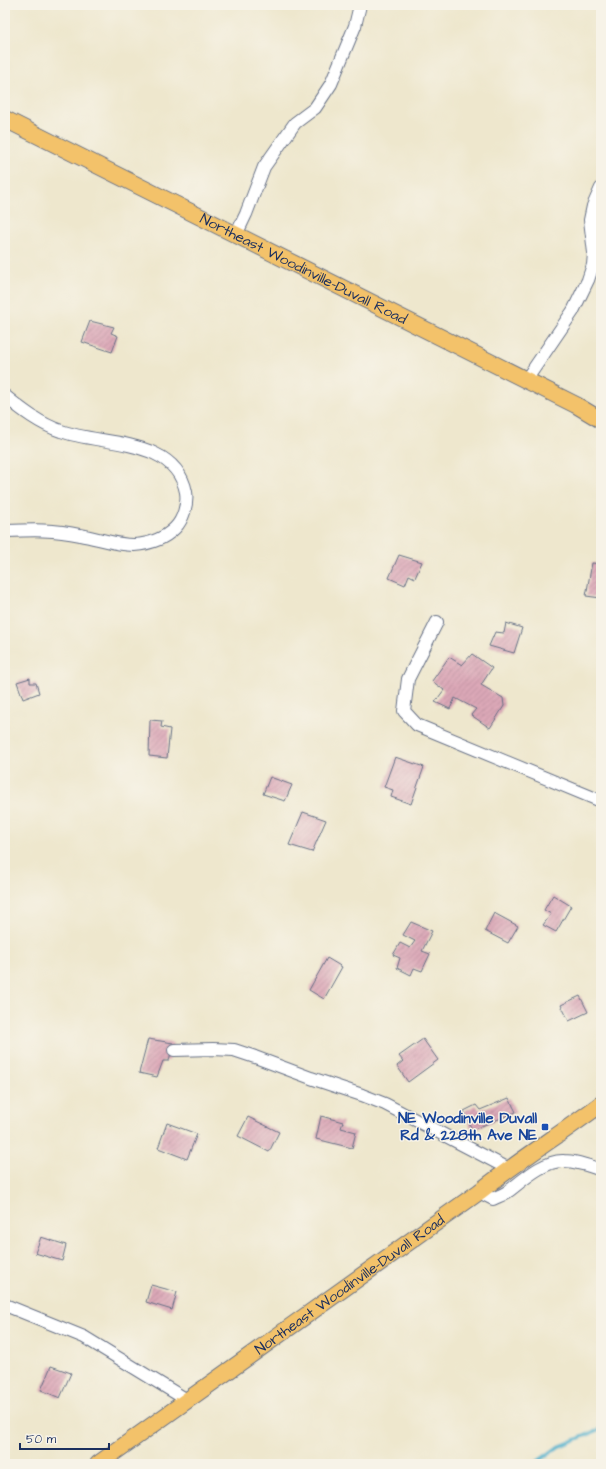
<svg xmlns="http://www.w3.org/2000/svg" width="606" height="1469" font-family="'Architects Daughter',sans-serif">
<defs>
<pattern id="building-hatch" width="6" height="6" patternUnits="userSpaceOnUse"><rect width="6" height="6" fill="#dca8b7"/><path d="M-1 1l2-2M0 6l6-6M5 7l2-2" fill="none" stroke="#b28998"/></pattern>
</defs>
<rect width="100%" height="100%" fill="#f7f3e8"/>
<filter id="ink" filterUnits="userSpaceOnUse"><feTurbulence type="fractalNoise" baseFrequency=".025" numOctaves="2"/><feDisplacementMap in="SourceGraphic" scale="8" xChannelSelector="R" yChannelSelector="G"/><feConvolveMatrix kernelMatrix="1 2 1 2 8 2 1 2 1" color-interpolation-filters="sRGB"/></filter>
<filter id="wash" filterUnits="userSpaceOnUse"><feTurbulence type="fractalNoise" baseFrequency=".012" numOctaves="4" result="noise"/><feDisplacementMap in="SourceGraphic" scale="16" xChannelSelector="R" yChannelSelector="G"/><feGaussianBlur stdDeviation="0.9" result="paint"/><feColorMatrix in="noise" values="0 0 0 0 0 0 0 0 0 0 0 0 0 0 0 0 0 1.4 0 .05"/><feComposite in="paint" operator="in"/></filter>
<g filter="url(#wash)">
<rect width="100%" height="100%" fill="#eee7cd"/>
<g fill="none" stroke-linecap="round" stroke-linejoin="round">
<path stroke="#4cafcb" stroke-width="3.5" d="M534 1464 558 1447 601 1429"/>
</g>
<g id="blocks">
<g fill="url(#building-hatch)">
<path d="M90 321 114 327 111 333 118 336 112 352 82 342Z"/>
<path d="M399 555 422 562 415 578 409 575 405 585 389 578Z"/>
<path d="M592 563 601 564V598L586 596Z"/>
<path d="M506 623 522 628 514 653 489 646 495 632 504 633Z"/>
<path d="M472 654 492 668 481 685 503 698 504 706 490 728 471 715 476 709 455 698 450 709 435 702 444 690 432 681 449 657 462 665Z"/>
<path d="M30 678V683H36L39 693 23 699 17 682Z"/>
<path d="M150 720 162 721 161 727 170 729 167 758 149 756Z"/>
<path d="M395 757 424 767 411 804 391 797 393 790 384 787Z"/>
<path d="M270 777 292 785 285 801 263 794Z"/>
<path d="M303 812 326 820 312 852 289 845Z"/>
<path d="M553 895 571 906 556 932 543 925 551 914 544 910Z"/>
<path d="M494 913 518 926 508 943 485 931Z"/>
<path d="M411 922 432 931 422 951 430 954 422 971 414 968 411 975 397 968 400 958 393 955 400 943 410 948 415 941 403 935Z"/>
<path d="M327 958 342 967 324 999 309 990Z"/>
<path d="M580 996 588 1012 569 1021 561 1005Z"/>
<path d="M148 1039 173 1043 169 1061H163L157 1077 139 1073Z"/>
<path d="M423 1039 438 1060 408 1082 397 1066 403 1061 399 1056Z"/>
<path d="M509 1098 516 1112 472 1130 464 1111 476 1105 480 1110Z"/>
<path d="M321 1116 343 1122 341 1128 356 1132 352 1148 316 1139Z"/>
<path d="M248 1117 279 1132 269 1152 238 1136Z"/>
<path d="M167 1123 197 1134 187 1159 158 1148Z"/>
<path d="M41 1237 66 1245 62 1261 35 1253Z"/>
<path d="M151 1285 177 1292 172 1310 146 1302Z"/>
<path d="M51 1366 71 1373 60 1398 41 1390Z"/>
</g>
</g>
</g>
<g filter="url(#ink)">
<use href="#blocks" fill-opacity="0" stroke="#656f85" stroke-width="1"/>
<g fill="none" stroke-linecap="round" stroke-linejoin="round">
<g stroke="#656f85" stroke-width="14">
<g id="minor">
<path d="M236 235 246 214 264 167 295 123 315 108 331 84 355 26 360 5"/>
<path d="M526 380 573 311 588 280 593 265 594 253 590 220 593 206 601 188"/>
<path d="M5 396C22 410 40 424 61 431 102 446 175 437 186 492 188 504 183 520 175 528 164 539 149 544 134 545 115 545 98 538 80 535 54 529 31 530 5 531"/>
<path d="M437 622 408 679 404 711 417 725 601 801"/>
<path d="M174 1050 213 1049 234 1050 255 1057 311 1078 362 1095 385 1104 509 1169"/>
<path d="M479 1192 493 1199C499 1196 505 1194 510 1190 524 1179 545 1160 564 1161 576 1161 590 1166 601 1170"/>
<path d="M5 1305 84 1337 187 1400"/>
</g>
</g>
<g stroke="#656f85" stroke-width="18">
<g id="major">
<path id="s1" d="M5 119 576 405 601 420"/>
<path id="s2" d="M98 1464 479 1192C518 1161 561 1134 601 1104"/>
</g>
</g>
<use href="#minor" stroke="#fff" stroke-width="12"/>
<use href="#major" stroke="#f3c26a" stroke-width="16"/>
</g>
</g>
<rect fill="#1a4fb4" stroke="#f7f3e8" stroke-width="1.5" x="541" y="1123" width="8" height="8" rx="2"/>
<g text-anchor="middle" stroke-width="3" stroke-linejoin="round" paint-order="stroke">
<g font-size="15" fill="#1b2f5e" stroke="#f7f3e8">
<text dy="5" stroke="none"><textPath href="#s1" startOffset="334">Northeast Woodinville-Duvall Road</textPath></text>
<text dy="5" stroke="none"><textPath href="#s2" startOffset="309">Northeast Woodinville-Duvall Road</textPath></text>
</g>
<g font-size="15" font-weight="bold" fill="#164399" stroke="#f7f3e8" text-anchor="end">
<text x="537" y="1123">NE Woodinville Duvall<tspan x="537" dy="17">Rd &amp; 228th Ave NE</tspan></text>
</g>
</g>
<rect width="606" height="1469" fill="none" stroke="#f7f3e8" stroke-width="20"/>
<path d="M20 1443v6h89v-6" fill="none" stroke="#1b2f5e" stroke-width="2"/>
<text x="26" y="1443" font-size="12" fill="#1b2f5e" stroke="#f7f3e8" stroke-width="3" paint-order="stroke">50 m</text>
</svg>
